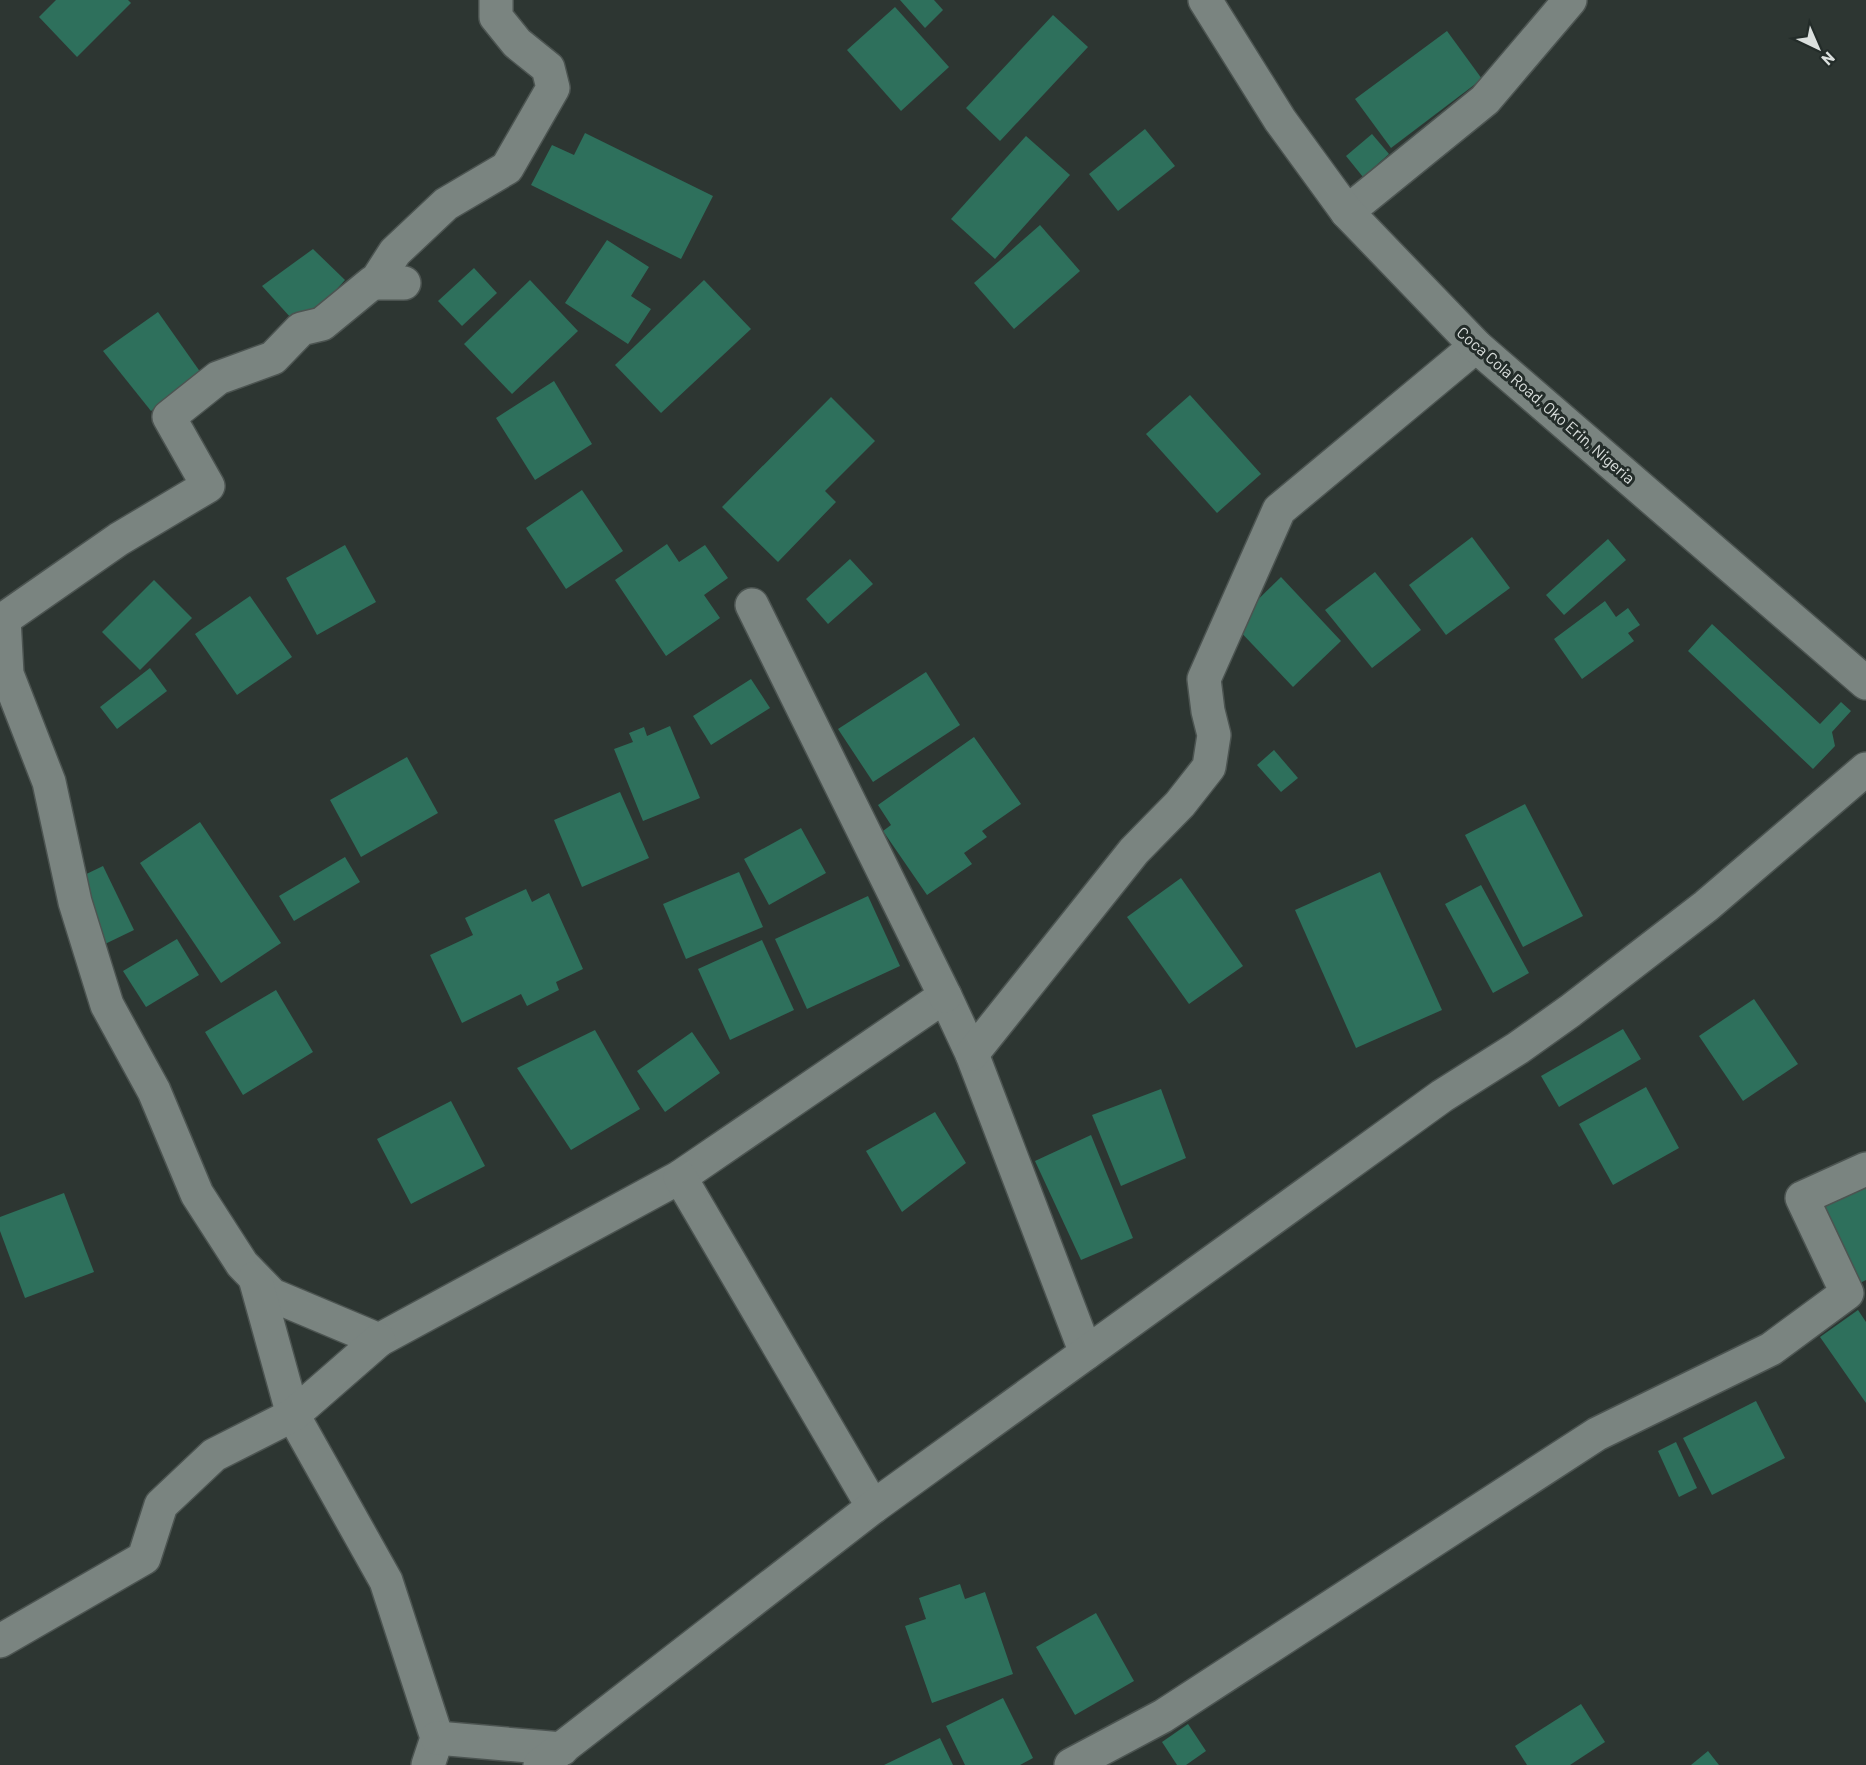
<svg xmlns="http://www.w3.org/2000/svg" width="1866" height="1765" font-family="Barlow,sans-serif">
<rect width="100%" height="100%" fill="#2d3632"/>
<g fill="#2e705c">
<path d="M56 0H128L131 3 77 57 39 17Z"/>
<path d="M900 0H934L943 10 925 28Z"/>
<path d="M895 7 949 67 901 111 847 50Z"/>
<path d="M1053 15 1088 47 1000 141 966 108Z"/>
<path d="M1447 31 1482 79 1391 148 1355 99Z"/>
<path d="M1145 129 1175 166 1118 211 1089 174Z"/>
<path d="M585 133 713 196 681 259 531 185 552 145 574 155Z"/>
<path d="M1372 134 1389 154 1363 177 1346 156Z"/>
<path d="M1026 136 1070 175 995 259 951 219Z"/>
<path d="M1040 225 1080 271 1014 329 974 283Z"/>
<path d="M607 240 649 267 631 296 651 309 628 344 565 303Z"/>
<path d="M313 249 345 280 301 329 262 286Z"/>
<path d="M474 268 497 293 462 326 438 301Z"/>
<path d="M530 280 578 331 512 394 464 344Z"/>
<path d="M704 280 751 329 661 413 615 365Z"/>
<path d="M158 312 201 373 151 411 103 351Z"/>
<path d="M554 381 592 444 535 480 496 418Z"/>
<path d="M1190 395 1261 474 1217 513 1146 434Z"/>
<path d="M831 397 875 441 825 491 836 502 778 562 722 507Z"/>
<path d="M582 490 623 551 566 589 526 528Z"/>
<path d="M1472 537 1510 588 1446 635 1409 585Z"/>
<path d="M1608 539 1626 560 1564 615 1546 595Z"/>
<path d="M667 544 679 562 705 545 728 578 704 595 720 618 666 656 615 580Z"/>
<path d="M345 545 376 602 317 635 286 578Z"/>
<path d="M850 559 873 584 828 624 806 599Z"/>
<path d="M1375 572 1421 630 1372 668 1325 610Z"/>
<path d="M1281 577 1341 641 1293 687 1233 624Z"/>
<path d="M154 580 192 618 140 670 102 632Z"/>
<path d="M250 596 292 657 237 695 195 634Z"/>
<path d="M1605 601 1616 617 1628 608 1640 625 1628 633 1634 641 1582 679 1554 639Z"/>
<path d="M1712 624 1820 724 1841 702 1851 711 1832 732 1835 746 1813 769 1688 651Z"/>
<path d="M150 668 167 691 117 729 100 707Z"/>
<path d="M926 672 960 725 873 782 838 729Z"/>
<path d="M751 679 770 708 711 745 693 716Z"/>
<path d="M670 726 700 798 643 821 614 749 633 742 629 733 644 727 647 736Z"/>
<path d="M974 737 1021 804 982 831 987 837 964 853 972 864 927 895 883 831 891 825 878 805Z"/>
<path d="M1274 750 1298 778 1281 792 1257 765Z"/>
<path d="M407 757 438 813 361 857 330 800Z"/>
<path d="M620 792 649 858 582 887 554 820Z"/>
<path d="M1525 804 1583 916 1523 947 1465 835Z"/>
<path d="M200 822 281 943 221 983 140 863Z"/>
<path d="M801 828 826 873 769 905 744 859Z"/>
<path d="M345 857 360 882 294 921 279 896Z"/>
<path d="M103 866 134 930 105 944 74 880Z"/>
<path d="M739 872 763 927 686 959 663 904Z"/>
<path d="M1380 872 1442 1010 1356 1048 1295 910Z"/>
<path d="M1181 878 1243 966 1189 1004 1127 917Z"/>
<path d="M1481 885 1529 973 1493 993 1445 904Z"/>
<path d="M526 889 532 902 549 893 583 969 556 982 559 990 527 1006 521 994 462 1023 430 955 473 935 465 918Z"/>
<path d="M868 896 900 966 807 1009 775 939Z"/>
<path d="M177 939 199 975 146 1007 123 971Z"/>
<path d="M762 940 794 1010 730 1040 698 969Z"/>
<path d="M276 990 313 1052 243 1095 205 1032Z"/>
<path d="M1754 999 1798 1064 1743 1101 1699 1036Z"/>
<path d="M1623 1029 1641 1059 1559 1107 1541 1076Z"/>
<path d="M595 1030 640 1109 571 1150 517 1068Z"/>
<path d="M692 1032 720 1073 665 1112 637 1071Z"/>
<path d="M1646 1087 1679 1148 1613 1185 1579 1124Z"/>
<path d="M1161 1089 1186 1158 1121 1186 1092 1115Z"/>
<path d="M451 1101 485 1166 411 1204 377 1139Z"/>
<path d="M935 1112 966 1163 902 1212 866 1151Z"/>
<path d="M1091 1135 1133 1238 1081 1260 1035 1161Z"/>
<path d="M1866 1187V1280L1858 1284 1822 1208Z"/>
<path d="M64 1193 94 1272 25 1298 0 1231V1217Z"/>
<path d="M1858 1310 1866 1322V1403L1820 1337Z"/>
<path d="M1756 1401 1785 1458 1712 1495 1683 1438Z"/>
<path d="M1676 1442 1697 1488 1679 1497 1658 1451Z"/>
<path d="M960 1584 965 1599 985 1592 1013 1674 932 1703 905 1626 926 1619 919 1598Z"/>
<path d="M1096 1613 1134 1681 1075 1715 1036 1647Z"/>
<path d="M1003 1698 1033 1758 1020 1765H965L946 1726Z"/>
<path d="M1581 1704 1605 1742 1570 1765H1527L1515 1746Z"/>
<path d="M1188 1724 1206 1751 1186 1765H1177L1162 1742Z"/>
<path d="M940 1738 953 1765H884Z"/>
<path d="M1708 1751 1719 1765H1691Z"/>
</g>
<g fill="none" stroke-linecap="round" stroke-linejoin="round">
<g stroke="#4c5451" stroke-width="36">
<g id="street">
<path d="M1347 212 1485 100 1570 0"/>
<path d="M375 283 395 252 446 204 507 168 553 88 548 68 517 43 496 17V0"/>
<path d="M404 283H372L322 324 301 329 273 358 218 378 169 417 208 486 119 539 4 619 7 674 49 782 75 902 107 1005 154 1091 197 1194 242 1264 272 1295 379 1340 680 1177 945 996 972 1054 1086 1353"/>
<path d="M752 605 945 996"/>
<path d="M972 1054 1134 851 1180 804 1209 767 1214 735 1208 711 1204 679 1279 510 1476 346"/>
<path d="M680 1177 873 1507"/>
<path d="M255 1278 293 1415 386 1581 437 1738 428 1765"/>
<path d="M0 1641 144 1558 161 1505 214 1455 293 1415 379 1340"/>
<path d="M437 1738 562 1749"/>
<path d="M540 1765 873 1507 1442 1096 1518 1048 1570 1011 1706 906 1866 769"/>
<path d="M1071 1765 1163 1716 1597 1434 1771 1349 1847 1293 1802 1198 1866 1169"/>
</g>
</g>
<g stroke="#4c5451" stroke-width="36">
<path id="secondary" d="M1205 0 1280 120 1347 212 1476 346 1866 683"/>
</g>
<use href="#street" stroke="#7a8480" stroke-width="33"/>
<use href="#secondary" stroke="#7a8480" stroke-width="33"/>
</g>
<g text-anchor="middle" stroke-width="6" stroke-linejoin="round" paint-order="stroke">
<g font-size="16" fill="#dbe0de" stroke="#232c29">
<text transform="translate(1546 405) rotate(41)" y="6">Coca Cola Road, Oko Erin, Nigeria</text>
</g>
</g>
<g transform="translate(1818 48) rotate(136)" stroke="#232c29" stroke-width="4.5" paint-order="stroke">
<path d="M0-4.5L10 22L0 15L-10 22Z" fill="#dbe0de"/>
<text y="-9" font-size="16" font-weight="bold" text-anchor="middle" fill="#dbe0de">N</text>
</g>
</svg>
